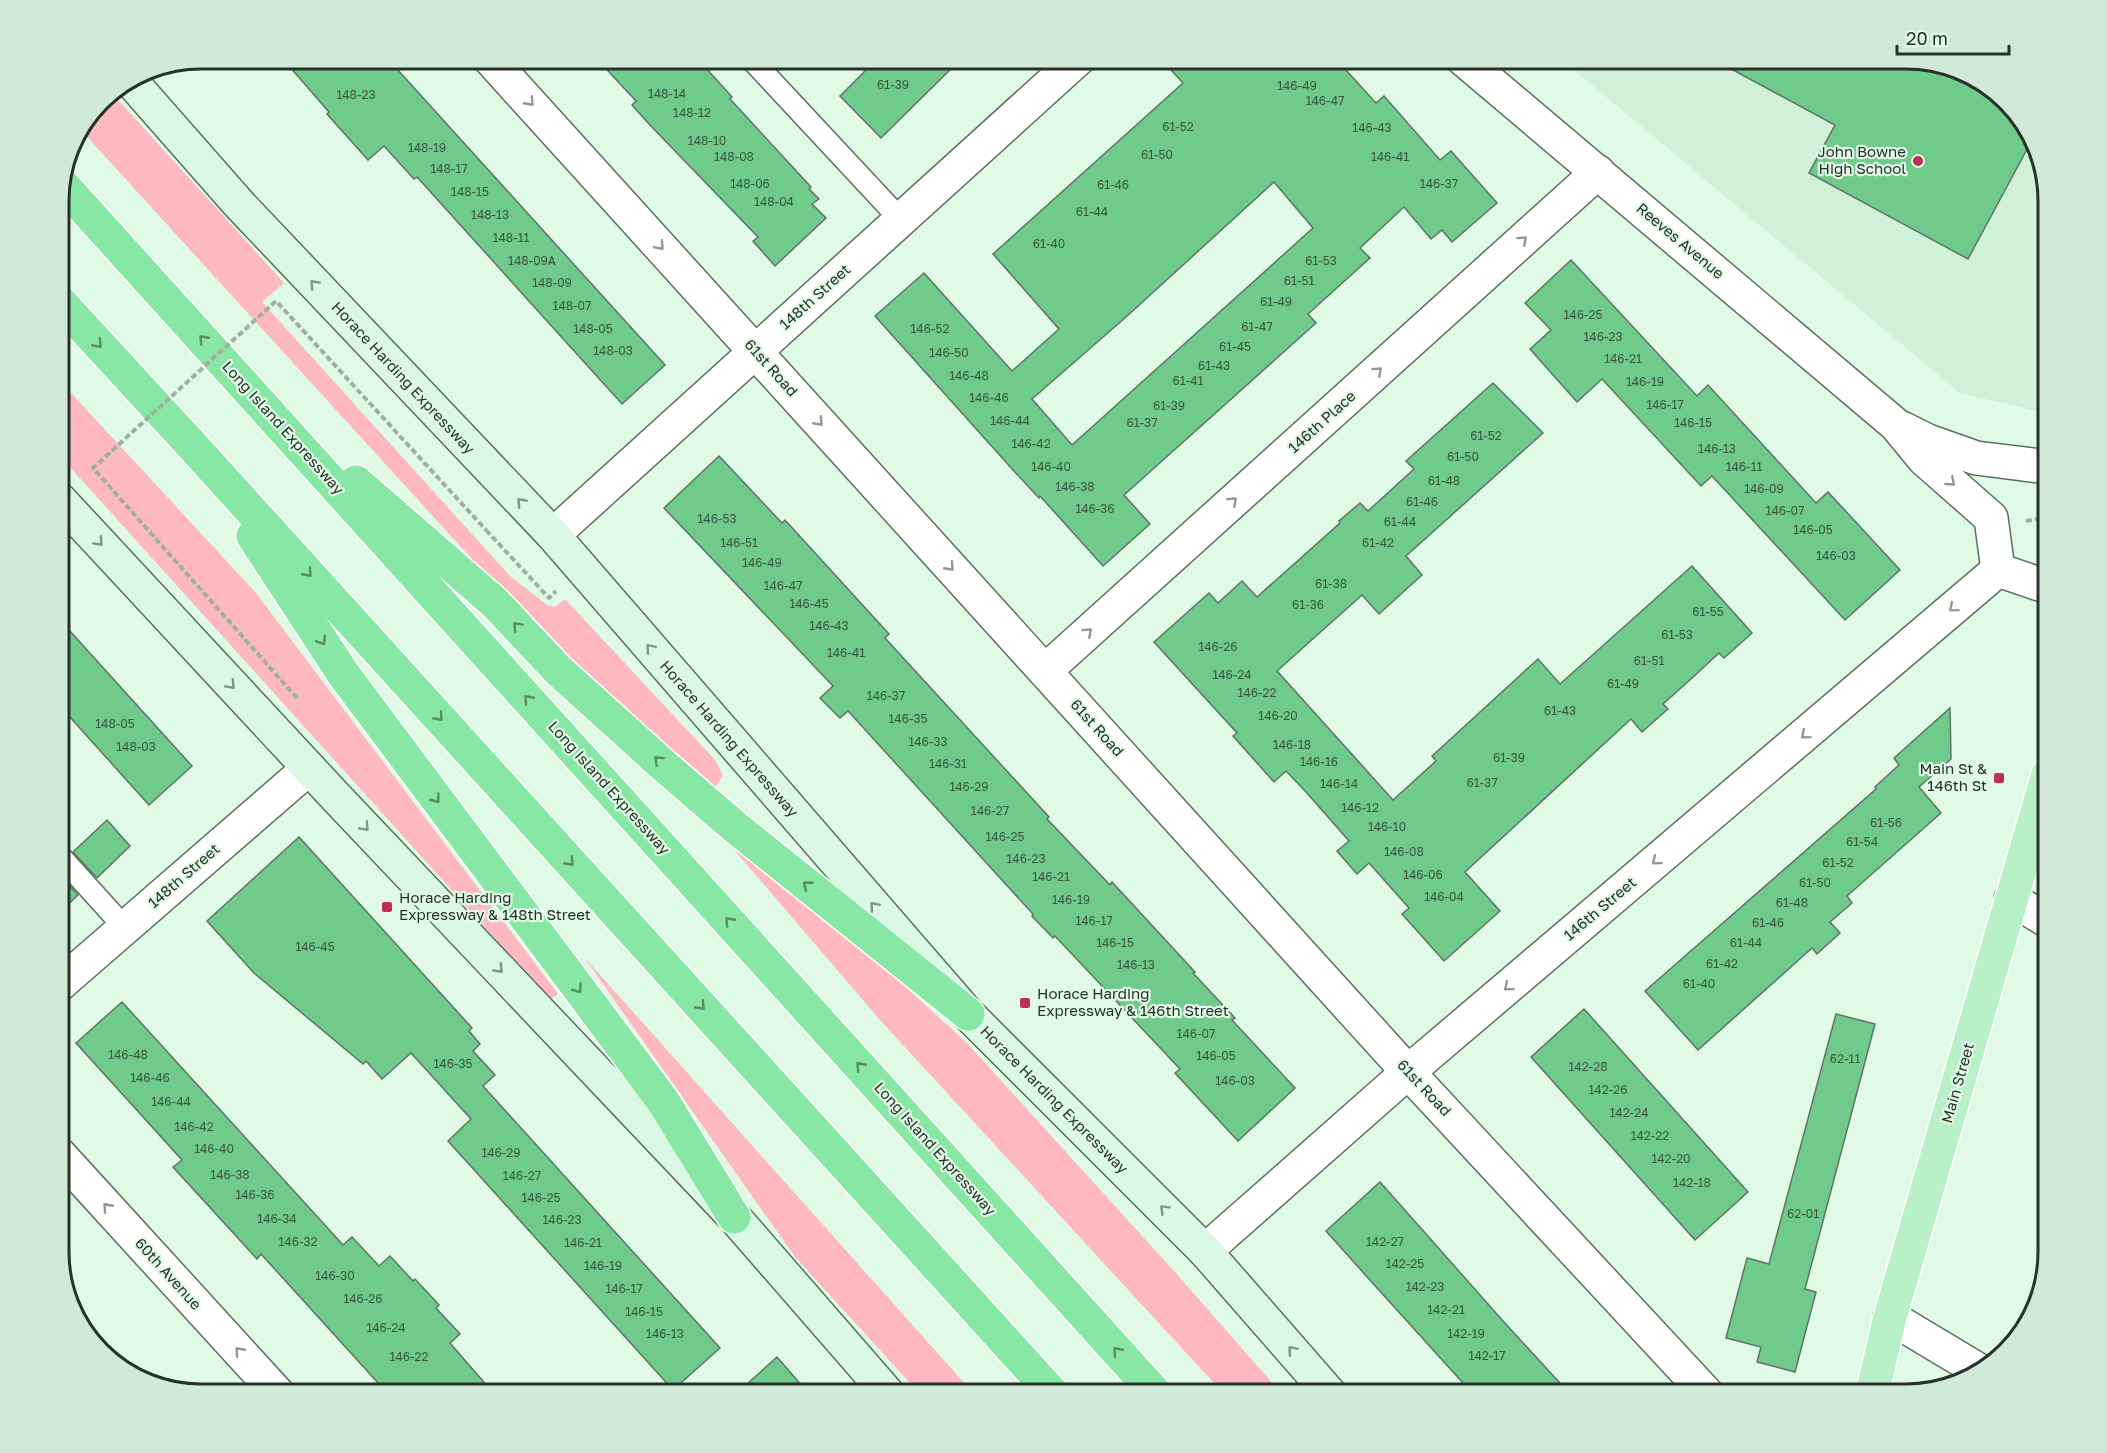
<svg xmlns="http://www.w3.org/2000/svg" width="2107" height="1453" font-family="'Golos Text',sans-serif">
<rect width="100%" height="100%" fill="#e0fae6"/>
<path fill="#d0f0d7" d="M1561 59H1906L1986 83 2030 130 2048 200V390L2037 411 1960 393Z"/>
<g fill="#feb8c0">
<path d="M111 92 284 283 262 302 510 576 547 605 555 607 565 599 716 761 723 776 714 789 574 671 80 129 100 100Z"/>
<path d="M59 380 256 593 558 994 550 999 59 455Z"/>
<path d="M730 845 886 969 967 1043 1173 1270 1282 1394H1224L880 1020Z"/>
<path d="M584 957 974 1394H920L795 1257Z"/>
</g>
<g fill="#6fca8b" stroke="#5e7564" stroke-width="1.5" fill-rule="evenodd">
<path d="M282 58H387L665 365 622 404 417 177 414 179 384 146 368 160 327 114 329 112Z"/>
<path d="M596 58H697L732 97 730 99 811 187 809 189 819 199 812 204 826 218 775 266 753 241 758 237 649 124 632 105 636 101Z"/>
<path d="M878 58H962L881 138 840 96Z"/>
<path d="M1160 58H1335L1376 103 1384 96 1440 160 1451 151 1497 203 1452 242 1442 230 1431 239 1404 207 1360 248 1370 258 1308 314 1316 323 1124 495 1150 524 1103 566 1040 496 1039 498 1013 470 875 316 924 273 1012 371 1059 329 993 254 1183 83ZM1274 182 1313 228 1072 445 1032 399 1126 317Z"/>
<path d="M1711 58H1906L1986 83 2030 130 2032 140 1968 259 1809 173 1835 125Z"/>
<path d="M1571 260 1697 396 1708 385 1816 503 1828 492 1900 570 1845 620 1712 476 1701 486 1602 379 1577 402 1530 349 1551 330 1525 303Z"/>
<path d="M1493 383 1543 433 1406 556 1422 575 1379 614 1362 595 1277 671 1393 800 1436 761 1432 756 1538 659 1560 684 1692 566 1752 633 1724 658 1719 653 1691 679 1663 704 1668 709 1642 732 1631 719 1465 872 1500 911 1444 961 1402 914 1409 908 1369 863 1357 874 1337 851 1349 841 1307 793 1286 771 1274 782 1233 736 1237 733 1154 642 1209 593 1218 603 1242 581 1257 597 1340 523 1339 521 1360 503 1368 511 1414 469 1406 461Z"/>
<path d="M719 456 782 523 785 520 806 543 889 634 885 638 1049 817 1047 819 1110 885 1112 882 1195 972 1193 973 1235 1018 1232 1020 1295 1088 1238 1141 1175 1073 1180 1069 1055 936 1053 938 1032 916 1033 914 869 734 848 711 840 718 820 698 833 686 664 508Z"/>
<path d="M59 619 192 766 149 805 59 705Z"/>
<path d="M1950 708 1951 759 1919 787 1941 813 1847 896 1852 903 1830 922 1840 933 1817 954 1812 948 1698 1050 1645 991 1876 789 1875 787 1899 765 1894 758Z"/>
<path d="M107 820 130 846 97 878 73 852Z"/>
<path d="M299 837 472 1028 469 1031 480 1044 473 1051 495 1075 483 1086 720 1348 673 1390 448 1141 471 1119 411 1053 382 1079 366 1061 363 1064 254 973 207 921Z"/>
<path d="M59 874 78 895 59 913Z"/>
<path d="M122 1002 343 1245 352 1237 379 1266 390 1256 413 1281 415 1279 439 1305 436 1308 460 1334 450 1343 495 1395H389L261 1254 257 1259 173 1167 182 1160 76 1043Z"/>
<path d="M1584 1009 1748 1192 1695 1240 1531 1057Z"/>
<path d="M1836 1014 1875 1024 1805 1289 1816 1292 1795 1372 1757 1362 1761 1347 1726 1338 1747 1258 1769 1264Z"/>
<path d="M1380 1182 1503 1321 1570 1394H1473L1377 1288 1326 1231Z"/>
<path d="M777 1357 810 1395H735Z"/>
</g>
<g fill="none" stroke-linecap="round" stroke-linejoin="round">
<g stroke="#5a7160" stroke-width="24">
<g id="lane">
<path d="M751 59 901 220"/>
<path d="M59 855 125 928"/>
</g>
</g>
<g stroke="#5a7160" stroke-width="36">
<g id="street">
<path d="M490 59 1408 1072 1707 1394"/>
<path d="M1463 59 1896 425 1924 459 1991 518 1998 570"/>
<path d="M1904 429 1928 441 1976 458 2048 467"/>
<path d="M553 535 1078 59"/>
<path d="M1998 570 2048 587"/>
<path d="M1045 671 1598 172"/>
<path d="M2011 899 2048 921"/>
<path d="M59 985 309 768"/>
<path d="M59 1154 278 1394"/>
<path d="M1205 1251 1408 1072 1998 570"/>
<path d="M1890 1317 1980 1371"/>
</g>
</g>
<g stroke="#5a7160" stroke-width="36">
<g id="secondary">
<path d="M130 80 239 204 553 535 968 1014 1205 1251 1330 1394"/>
<path d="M59 499 334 795 734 1217 888 1394"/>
</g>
</g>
<g stroke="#fff" stroke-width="36">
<path id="primary" d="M1872 1394 1890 1317 2048 774"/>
</g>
<g stroke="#fff" stroke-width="36">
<g id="highway">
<path d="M61 183 1156 1394"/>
<path d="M59 301 198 452 1053 1394"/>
<path d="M356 482 495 603 558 670 663 765 735 827 968 1014"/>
<path d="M253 536 344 675 663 1101 734 1217"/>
</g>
</g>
<g stroke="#9db1a2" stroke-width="4" stroke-dasharray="6 3" stroke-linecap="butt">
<path d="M2026 521 2048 517"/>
<path d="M486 530 549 598 556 591"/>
<path d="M2041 548 2048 520"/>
</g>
<use href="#lane" stroke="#fff" stroke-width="21"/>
<use href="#street" stroke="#fff" stroke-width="33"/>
<use href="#secondary" stroke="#dbf8e4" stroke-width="33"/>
<use href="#primary" stroke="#b8f1c8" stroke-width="33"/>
<use href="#highway" stroke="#88e7a4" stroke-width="33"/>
<path stroke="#9db1a2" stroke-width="4" stroke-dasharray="6 3" stroke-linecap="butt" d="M297 698 93 468 276 301 486 530"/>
</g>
<defs><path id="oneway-chevron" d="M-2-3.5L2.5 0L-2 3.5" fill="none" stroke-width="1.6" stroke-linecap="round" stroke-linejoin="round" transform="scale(1.5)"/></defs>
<g stroke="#949894">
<use href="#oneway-chevron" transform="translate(530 102) rotate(48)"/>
<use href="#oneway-chevron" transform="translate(1523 240) rotate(-42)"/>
<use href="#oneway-chevron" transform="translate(660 246) rotate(48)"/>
<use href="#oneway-chevron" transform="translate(1378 371) rotate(-42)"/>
<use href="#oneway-chevron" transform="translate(819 422) rotate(48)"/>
<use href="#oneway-chevron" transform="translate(1951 482) rotate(41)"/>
<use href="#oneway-chevron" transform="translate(1233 501) rotate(-42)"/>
<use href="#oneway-chevron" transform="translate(950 567) rotate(48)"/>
<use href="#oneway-chevron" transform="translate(1953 608) rotate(140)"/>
<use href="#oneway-chevron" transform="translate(1088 632) rotate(-42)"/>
<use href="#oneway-chevron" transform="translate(1805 735) rotate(140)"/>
<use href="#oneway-chevron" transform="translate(1656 861) rotate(140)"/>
<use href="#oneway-chevron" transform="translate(1508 987) rotate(140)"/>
<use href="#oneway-chevron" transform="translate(107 1207) rotate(-132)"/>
<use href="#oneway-chevron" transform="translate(239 1351) rotate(-132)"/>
</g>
<g stroke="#829487">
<use href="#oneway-chevron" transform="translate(314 284) rotate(-133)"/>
<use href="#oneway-chevron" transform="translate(521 502) rotate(-133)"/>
<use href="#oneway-chevron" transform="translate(99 542) rotate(47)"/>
<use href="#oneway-chevron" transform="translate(650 648) rotate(-131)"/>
<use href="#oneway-chevron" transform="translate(231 685) rotate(47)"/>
<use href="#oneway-chevron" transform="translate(365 827) rotate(47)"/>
<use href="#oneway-chevron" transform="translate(874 906) rotate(-131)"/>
<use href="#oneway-chevron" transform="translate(499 969) rotate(47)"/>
<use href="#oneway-chevron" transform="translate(1164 1209) rotate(-135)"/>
<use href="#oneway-chevron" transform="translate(1292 1350) rotate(-131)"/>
</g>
<g stroke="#588c67">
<use href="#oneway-chevron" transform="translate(203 339) rotate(-132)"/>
<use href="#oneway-chevron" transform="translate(98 344) rotate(47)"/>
<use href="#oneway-chevron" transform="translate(308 573) rotate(48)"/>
<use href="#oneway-chevron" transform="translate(517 626) rotate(-133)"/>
<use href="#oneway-chevron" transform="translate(322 641) rotate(57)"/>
<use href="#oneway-chevron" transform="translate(528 699) rotate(-132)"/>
<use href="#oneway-chevron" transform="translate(439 717) rotate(48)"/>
<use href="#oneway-chevron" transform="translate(658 760) rotate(-138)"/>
<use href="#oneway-chevron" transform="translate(436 799) rotate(53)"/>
<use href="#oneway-chevron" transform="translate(570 862) rotate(48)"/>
<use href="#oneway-chevron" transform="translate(807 885) rotate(-141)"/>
<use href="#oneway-chevron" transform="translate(729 921) rotate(-132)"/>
<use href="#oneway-chevron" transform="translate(578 989) rotate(53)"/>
<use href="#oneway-chevron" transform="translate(701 1006) rotate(48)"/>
<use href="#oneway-chevron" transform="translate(860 1066) rotate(-132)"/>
<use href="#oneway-chevron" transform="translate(1117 1351) rotate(-132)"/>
</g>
<g fill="#bf2f53" stroke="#e0fae6" stroke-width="2">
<circle cx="1918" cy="161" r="6"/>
<rect x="1993" y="772" width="12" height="12" rx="3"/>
<rect x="381" y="901" width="12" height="12" rx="3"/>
<rect x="1019" y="997" width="12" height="12" rx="3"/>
</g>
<g text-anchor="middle" stroke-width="4.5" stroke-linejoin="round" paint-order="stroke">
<g font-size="12" fill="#3a5742">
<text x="893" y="89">61-39</text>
<text x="1297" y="90">146-49</text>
<text x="667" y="98">148-14</text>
<text x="356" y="99">148-23</text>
<text x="1325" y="105">146-47</text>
<text x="692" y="117">148-12</text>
<text x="1178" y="131">61-52</text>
<text x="1372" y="132">146-43</text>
<text x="707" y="145">148-10</text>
<text x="427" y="152">148-19</text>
<text x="1157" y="159">61-50</text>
<text x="734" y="161">148-08</text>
<text x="1390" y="161">146-41</text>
<text x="449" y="173">148-17</text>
<text x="750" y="188">148-06</text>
<text x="1439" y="188">146-37</text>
<text x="1113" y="189">61-46</text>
<text x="470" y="196">148-15</text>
<text x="774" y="206">148-04</text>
<text x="1092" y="216">61-44</text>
<text x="490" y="219">148-13</text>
<text x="511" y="242">148-11</text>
<text x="1049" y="248">61-40</text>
<text x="532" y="265">148-09A</text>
<text x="1321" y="265">61-53</text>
<text x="1299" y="285">61-51</text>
<text x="552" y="287">148-09</text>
<text x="1276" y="306">61-49</text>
<text x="572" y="310">148-07</text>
<text x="1583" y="319">146-25</text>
<text x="1257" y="331">61-47</text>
<text x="593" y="333">148-05</text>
<text x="930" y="333">146-52</text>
<text x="1603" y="341">146-23</text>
<text x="1235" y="351">61-45</text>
<text x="613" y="355">148-03</text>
<text x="949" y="357">146-50</text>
<text x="1623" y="363">146-21</text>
<text x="1214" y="370">61-43</text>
<text x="969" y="380">146-48</text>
<text x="1188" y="385">61-41</text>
<text x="1645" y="386">146-19</text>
<text x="989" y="402">146-46</text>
<text x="1665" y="409">146-17</text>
<text x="1169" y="410">61-39</text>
<text x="1010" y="425">146-44</text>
<text x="1142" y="427">61-37</text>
<text x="1693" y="427">146-15</text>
<text x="1486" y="440">61-52</text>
<text x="1031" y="448">146-42</text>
<text x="1717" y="453">146-13</text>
<text x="1463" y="461">61-50</text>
<text x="1051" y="471">146-40</text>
<text x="1744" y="471">146-11</text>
<text x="1444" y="485">61-48</text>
<text x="1075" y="491">146-38</text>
<text x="1764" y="493">146-09</text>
<text x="1422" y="506">61-46</text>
<text x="1095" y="513">146-36</text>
<text x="1785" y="515">146-07</text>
<text x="717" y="523">146-53</text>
<text x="1400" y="526">61-44</text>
<text x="1813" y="534">146-05</text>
<text x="739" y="547">146-51</text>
<text x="1378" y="547">61-42</text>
<text x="1836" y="560">146-03</text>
<text x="762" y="567">146-49</text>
<text x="1331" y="588">61-38</text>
<text x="783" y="590">146-47</text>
<text x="809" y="608">146-45</text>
<text x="1308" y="609">61-36</text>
<text x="1708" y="616">61-55</text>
<text x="829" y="630">146-43</text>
<text x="1677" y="639">61-53</text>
<text x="1218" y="651">146-26</text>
<text x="846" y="657">146-41</text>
<text x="1649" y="665">61-51</text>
<text x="1232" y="679">146-24</text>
<text x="1623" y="688">61-49</text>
<text x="1257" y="697">146-22</text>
<text x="886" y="700">146-37</text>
<text x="1560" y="715">61-43</text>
<text x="1278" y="720">146-20</text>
<text x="908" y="723">146-35</text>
<text x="115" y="728">148-05</text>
<text x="928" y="746">146-33</text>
<text x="1292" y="749">146-18</text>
<text x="136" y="751">148-03</text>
<text x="1509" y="762">61-39</text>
<text x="1319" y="766">146-16</text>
<text x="948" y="768">146-31</text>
<text x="1482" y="787">61-37</text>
<text x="1339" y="788">146-14</text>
<text x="969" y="791">146-29</text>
<text x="1360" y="812">146-12</text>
<text x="990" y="815">146-27</text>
<text x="1886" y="827">61-56</text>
<text x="1387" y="831">146-10</text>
<text x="1005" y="841">146-25</text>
<text x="1862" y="846">61-54</text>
<text x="1404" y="856">146-08</text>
<text x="1026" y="863">146-23</text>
<text x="1838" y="867">61-52</text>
<text x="1423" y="879">146-06</text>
<text x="1051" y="881">146-21</text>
<text x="1815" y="887">61-50</text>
<text x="1444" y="901">146-04</text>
<text x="1071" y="904">146-19</text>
<text x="1792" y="907">61-48</text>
<text x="1094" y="925">146-17</text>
<text x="1768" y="927">61-46</text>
<text x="1115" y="947">146-15</text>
<text x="1746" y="947">61-44</text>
<text x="315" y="951">146-45</text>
<text x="1722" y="968">61-42</text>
<text x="1136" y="969">146-13</text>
<text x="1699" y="988">61-40</text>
<text x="1196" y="1038">146-07</text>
<text x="128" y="1059">146-48</text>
<text x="1216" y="1060">146-05</text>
<text x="1845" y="1063">62-11</text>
<text x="453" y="1068">146-35</text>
<text x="1588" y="1071">142-28</text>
<text x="150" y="1082">146-46</text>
<text x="1235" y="1085">146-03</text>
<text x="1608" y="1094">142-26</text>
<text x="171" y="1106">146-44</text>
<text x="1629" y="1117">142-24</text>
<text x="194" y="1131">146-42</text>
<text x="1650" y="1140">142-22</text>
<text x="214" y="1153">146-40</text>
<text x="501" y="1157">146-29</text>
<text x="1671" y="1163">142-20</text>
<text x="230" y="1179">146-38</text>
<text x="522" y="1180">146-27</text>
<text x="1692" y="1187">142-18</text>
<text x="255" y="1199">146-36</text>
<text x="541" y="1202">146-25</text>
<text x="1803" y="1218">62-01</text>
<text x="277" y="1223">146-34</text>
<text x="562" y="1224">146-23</text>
<text x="298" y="1246">146-32</text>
<text x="1385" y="1246">142-27</text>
<text x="583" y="1247">146-21</text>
<text x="1405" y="1268">142-25</text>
<text x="603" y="1270">146-19</text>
<text x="335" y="1280">146-30</text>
<text x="1425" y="1291">142-23</text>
<text x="624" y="1293">146-17</text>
<text x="363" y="1303">146-26</text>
<text x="1446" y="1314">142-21</text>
<text x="644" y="1316">146-15</text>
<text x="386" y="1332">146-24</text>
<text x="665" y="1338">146-13</text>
<text x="1466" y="1338">142-19</text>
<text x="1487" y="1360">142-17</text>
<text x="409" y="1361">146-22</text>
</g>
<g font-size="15" fill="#28312a" stroke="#e0fae6" text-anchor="end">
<text x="1906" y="157">John Bowne<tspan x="1906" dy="17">High School</tspan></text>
<text x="1987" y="774">Main St &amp;<tspan x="1987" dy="17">146th St</tspan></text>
<text x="399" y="903" text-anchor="start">Horace Harding<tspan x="399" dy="17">Expressway &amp; 148th Street</tspan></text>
<text x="1037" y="999" text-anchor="start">Horace Harding<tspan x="1037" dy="17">Expressway &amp; 146th Street</tspan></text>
</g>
<g font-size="15" fill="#28312a" stroke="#e0fae6">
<text transform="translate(1680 241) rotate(40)" y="5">Reeves Avenue</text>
<text transform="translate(815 297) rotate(-42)" y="5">148th Street</text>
<text transform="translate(771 368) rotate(48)" y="5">61st Road</text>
<text transform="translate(403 378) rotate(47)" y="5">Horace Harding Expressway</text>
<text transform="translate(1322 422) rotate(-42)" y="5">146th Place</text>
<text transform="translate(283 428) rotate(48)" y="5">Long Island Expressway</text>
<text transform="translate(1097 728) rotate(48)" y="5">61st Road</text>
<text transform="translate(729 739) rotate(49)" y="5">Horace Harding Expressway</text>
<text transform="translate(609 788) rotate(48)" y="5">Long Island Expressway</text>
<text transform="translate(184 876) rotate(-41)" y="5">148th Street</text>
<text transform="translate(1600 909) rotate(-40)" y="5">146th Street</text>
<text transform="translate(1958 1083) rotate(-74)" y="5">Main Street</text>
<text transform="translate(1424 1088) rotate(47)" y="5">61st Road</text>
<text transform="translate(1054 1100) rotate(45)" y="5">Horace Harding Expressway</text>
<text transform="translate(935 1149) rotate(48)" y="5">Long Island Expressway</text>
<text transform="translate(168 1274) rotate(48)" y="5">60th Avenue</text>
</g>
</g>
<path d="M0 0H2107V1453H0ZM201 69H1906A132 132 0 0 1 2038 201V1252A132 132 0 0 1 1906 1384H201A132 132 0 0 1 69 1252V201A132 132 0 0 1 201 69Z" fill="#d1ead7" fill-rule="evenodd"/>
<path fill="none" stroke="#28312a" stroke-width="3" d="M201 69H1906A132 132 0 0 1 2038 201V1252A132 132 0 0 1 1906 1384H201A132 132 0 0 1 69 1252V201A132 132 0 0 1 201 69Z"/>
<path d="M1897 45v9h112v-9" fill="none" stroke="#28312a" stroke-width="3"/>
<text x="1906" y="45" font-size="18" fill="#28312a" stroke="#e0fae6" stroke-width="4.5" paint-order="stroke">20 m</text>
</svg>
